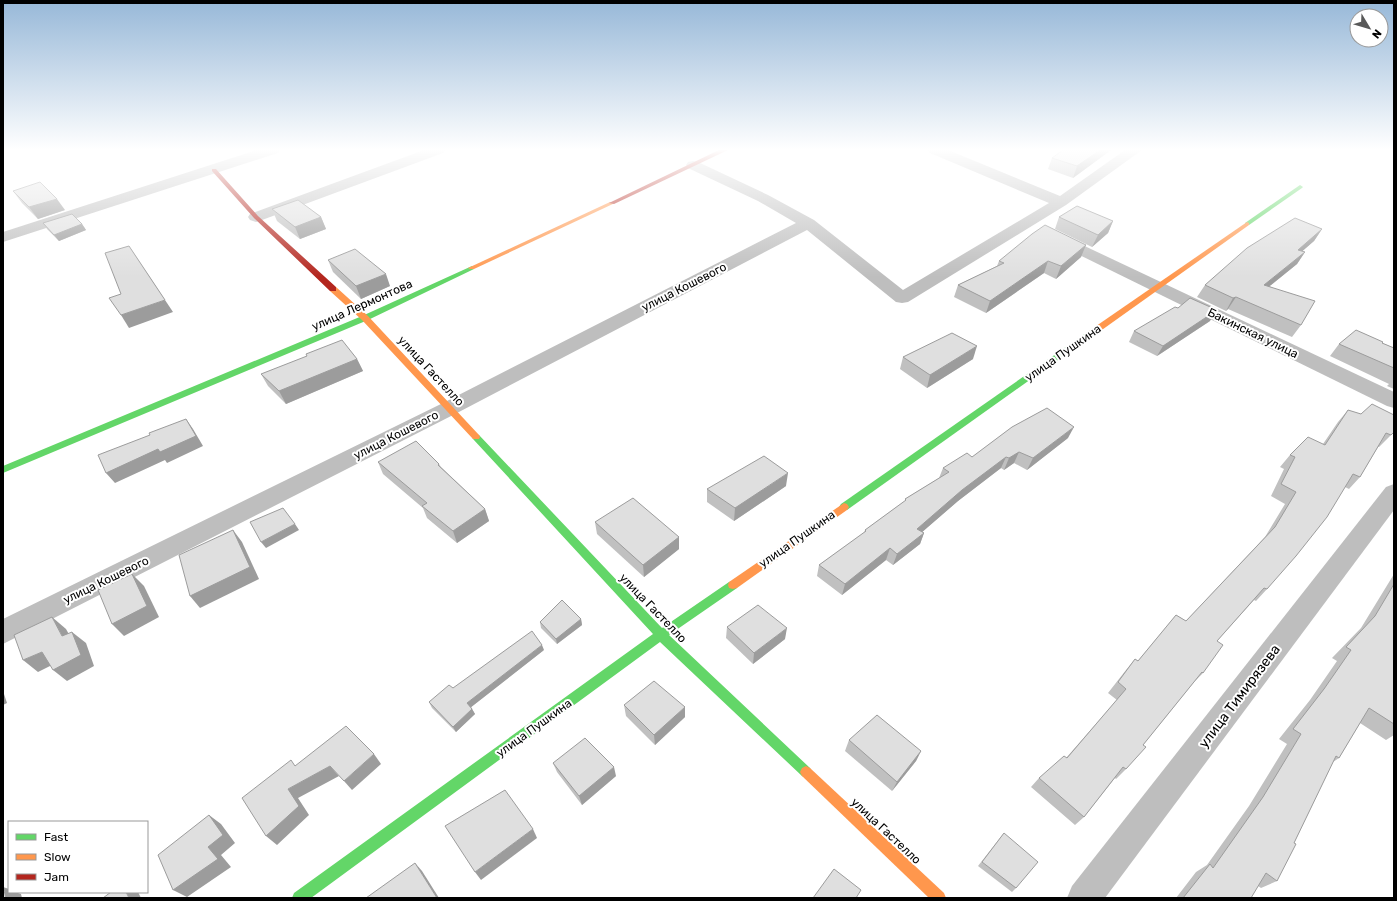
<svg xmlns="http://www.w3.org/2000/svg" width="1397" height="901" font-family="Rubik,sans-serif">
<rect width="100%" height="100%" fill="#fff"/>
<g fill="none" stroke-linecap="round" stroke-linejoin="round">
<g fill="#bebebe" fill-rule="evenodd">
<path d="M257 150H280L278 153 3 242V232Z"/>
<path d="M424 150H445L443 153 262 220 256 222 250 220 248 217 250 214Z"/>
<path d="M928 150H948L1060 196 1125 150H1142L1066 205 908 302 902 303 896 302 807 230 457 413 3 644V619L443 403 796 223 758 201 688 168 686 165 688 162 693 161 698 162 768 195 814 220 903 290 1049 203 930 153Z"/>
<path d="M1057 233 1394 392V408L1387 406 1051 241 1049 238 1051 235Z"/>
<path d="M1394 484V510L1105 898H1067L1072 886 1386 487Z"/>
</g>
<g fill="#63d668" fill-rule="evenodd">
<path d="M1300 185 1303 187 1302 188 1249 225H1245V223Z"/>
<path d="M472 266 474 267V269L368 320 3 473V466L362 316Z"/>
<path d="M1086 333H1092L1093 335 847 510H841L839 507 841 504Z"/>
<path d="M476 434 479 435 662 628 729 582 733 581 737 582 738 585 737 588 669 635 810 768 812 772 810 776 806 778 802 776 660 642 311 898H292L294 893 653 634 473 439 472 437 473 435Z"/>
</g>
<g fill="#ff974d" fill-rule="evenodd">
<path d="M610 202 615 203 474 269H470L468 268Z"/>
<path d="M1247 222 1249 223V225L1092 337H1086L1085 335 1086 333Z"/>
<path d="M330 287H336L368 316 479 435 480 437 479 439H473L362 320 330 291Z"/>
<path d="M844 503 847 504 849 507 847 510 737 588 733 589 729 588 728 585 729 582Z"/>
<path d="M806 766 810 768 944 893 946 898H929L802 776 800 772 802 768Z"/>
</g>
<g fill="#b3261e" fill-rule="evenodd">
<path d="M719 150H728L614 204 609 203Z"/>
<path d="M212 169H216L258 216 336 287V291H330L254 218 212 171Z"/>
</g>
</g>
<g fill="#c0c0c0">
<path d="M1111 150 1073 178 1048 169 1052 158Z"/>
<path d="M13 191 65 210 38 219 22 203Z"/>
<path d="M272 209 321 217 326 229 300 239 277 221Z"/>
<path d="M1059 217 1113 221 1108 233 1092 247 1055 229Z"/>
<path d="M43 223 82 224 86 230 59 241 47 229Z"/>
<path d="M1322 229 1314 241 1302 251 1305 252 1297 264 1270 286 1301 325 1292 337 1228 309 1226 311 1197 297 1205 285Z"/>
<path d="M1086 245 1081 257 1056 279 1044 273 986 313 954 297 958 285 997 266 999 261Z"/>
<path d="M328 260 390 286 361 299 333 272Z"/>
<path d="M1210 321 1157 356 1129 342 1134 331Z"/>
<path d="M1382 343 1394 348V389L1387 386 1389 384 1330 356 1339 344Z"/>
<path d="M903 357 973 359 927 388 900 369Z"/>
<path d="M357 359 363 371 286 404 268 386 261 374Z"/>
<path d="M1348 410 1394 432 1379 447H1378L1360 477 1349 489 1345 487 1267 589 1256 601 1254 600 1217 641 1203 673 1194 682 1143 745 1126 769 1116 779 1115 778 1084 817 1075 825 1031 787 1039 778 1066 758 1117 700 1108 693 1126 670 1135 659 1138 661 1176 615 1186 621 1265 537 1285 504 1271 496 1284 469 1280 467 1290 455 1323 444 1338 422Z"/>
<path d="M1068 438 1027 470 1014 463 1004 470 1001 468 958 501 922 532 924 533 920 544 893 565 886 560 842 595 817 576 819 565 864 533 865 530 905 501V499L939 478 943 468Z"/>
<path d="M378 462 439 464 441 467 485 509 489 521 457 543 427 518 423 508 383 474Z"/>
<path d="M786 486 734 521 707 502V489Z"/>
<path d="M595 522 679 537V549L644 577 597 534Z"/>
<path d="M1394 574V735L1386 740 1360 723 1339 758 1333 762 1294 843 1277 881 1261 888 1258 886 1251 898H1176L1196 872 1207 865 1249 806 1287 744 1279 739 1310 700 1337 661 1332 658 1361 628Z"/>
<path d="M581 619 582 625 557 644 541 628 540 622Z"/>
<path d="M727 627 785 639 753 664 726 638Z"/>
<path d="M544 650 471 707 475 714 456 732 432 708 429 702 453 688Z"/>
<path d="M624 705 685 717 655 745 626 716Z"/>
<path d="M849 740 921 751 916 761 892 791 845 751Z"/>
<path d="M553 763 616 776 582 805 557 772Z"/>
<path d="M1004 833 1016 888 1012 892 978 866Z"/>
</g>
<g fill="#9c9c9c">
<path d="M1100 150H1111L1073 178 1077 166Z"/>
<path d="M57 199 65 210 38 219 29 207Z"/>
<path d="M321 217 326 229 300 239 295 227Z"/>
<path d="M1113 221 1108 233 1092 247 1098 235Z"/>
<path d="M82 224 86 230 59 241 54 235Z"/>
<path d="M1322 229 1314 241 1290 262 1298 250Z"/>
<path d="M1086 245 1081 257 1056 279 1061 266Z"/>
<path d="M1305 252 1297 264 1256 297 1264 285Z"/>
<path d="M1048 261 1044 273 986 313 990 301Z"/>
<path d="M386 274 390 286 361 299 356 286Z"/>
<path d="M1236 297 1228 309 1226 311 1233 298Z"/>
<path d="M165 300 173 312 129 328 121 315Z"/>
<path d="M1217 310 1210 321 1157 356 1163 346Z"/>
<path d="M977 346 973 359 927 388 930 375Z"/>
<path d="M357 359 363 371 286 404 279 391Z"/>
<path d="M186 419 193 429 203 446 167 463 165 460 115 483 106 473Z"/>
<path d="M1074 427 1068 438 1027 470 1033 458Z"/>
<path d="M1019 452 1014 463 1004 470 1009 458Z"/>
<path d="M1006 457 1001 468 958 501 913 540 917 529 962 490Z"/>
<path d="M788 473 786 486 734 521 735 508Z"/>
<path d="M485 509 489 521 457 543 453 531Z"/>
<path d="M295 524 299 530 266 548 261 542Z"/>
<path d="M233 530 242 542 259 579 200 608 190 596Z"/>
<path d="M924 533 920 544 893 565 897 554Z"/>
<path d="M679 537V549L644 577 643 565Z"/>
<path d="M890 548 886 560 842 595 845 584Z"/>
<path d="M132 574 144 586 159 617 124 636 112 624Z"/>
<path d="M52 617 66 629 76 647 62 636Z"/>
<path d="M581 619 582 625 557 644 556 639Z"/>
<path d="M787 628 785 639 753 664 754 653Z"/>
<path d="M72 632 86 643 94 666 67 681 53 670Z"/>
<path d="M542 645 544 650 470 708 467 703Z"/>
<path d="M42 652 56 663 38 672 23 660Z"/>
<path d="M3 691 7 703 3 705Z"/>
<path d="M685 707V717L655 745 654 735Z"/>
<path d="M472 709 475 714 456 732 453 727Z"/>
<path d="M921 751 916 761 892 791 897 782Z"/>
<path d="M374 754 381 764 352 790 344 781Z"/>
<path d="M330 766 339 776 298 798 309 815 277 845 266 836 288 789Z"/>
<path d="M614 767 616 776 582 805 579 796Z"/>
<path d="M209 815 221 824 235 843 221 855 231 867 187 897 173 890 208 847Z"/>
<path d="M533 829 537 838 481 880 475 872Z"/>
<path d="M415 863 422 871 439 898H437Z"/>
<path d="M3 887 9 889V892H15L21 894 22 898H6Z"/>
<path d="M126 892H138L141 898H129Z"/>
</g>
<g fill="#dfdfdf" stroke="#9c9c9c">
<path d="M1063 150H1100L1077 166 1052 158Z"/>
<path d="M40 182 57 199 29 207 13 191Z"/>
<path d="M298 200 321 217 295 227 272 209Z"/>
<path d="M1077 206 1113 221 1098 235 1059 217Z"/>
<path d="M72 214 82 224 54 235 43 223Z"/>
<path d="M1295 218 1322 229 1298 250 1305 252 1264 285 1315 301 1301 325 1236 297 1233 298 1205 285 1247 248Z"/>
<path d="M1045 225 1086 245 1061 266 1048 261 990 301 958 285 1004 263 999 261 1032 234Z"/>
<path d="M129 246 165 300 121 315 109 298 121 294 105 253Z"/>
<path d="M355 249 386 274 356 286 328 260Z"/>
<path d="M1190 298 1217 310 1163 346 1134 331 1175 307 1178 308Z"/>
<path d="M1356 330 1383 342 1382 343 1394 348V368L1339 344Z"/>
<path d="M952 333 977 346 930 375 903 357Z"/>
<path d="M342 340 357 359 279 391 261 374 307 356 306 354Z"/>
<path d="M1372 404 1394 415V432L1391 435 1386 433 1360 477 1353 474 1327 517 1296 556 1267 589 1264 588 1217 641 1223 645 1203 673 1202 672 1143 745 1146 747 1126 769 1123 767 1084 817 1039 778 1064 756 1067 758 1126 689 1118 682 1135 659 1138 661 1176 615 1186 621 1275 527 1296 492 1281 484 1295 457 1290 455 1308 437 1325 445 1348 410 1361 414Z"/>
<path d="M1047 408 1074 427 1033 458 1019 452 1009 458 1006 457 962 490 917 529 924 533 897 554 890 548 845 584 819 565 866 531 865 530 906 500 905 499 949 472 943 468 967 453 972 457 1012 427Z"/>
<path d="M186 419 196 436 160 452 158 449 106 473 98 455 150 435 149 433Z"/>
<path d="M416 441 439 464 438 465 485 509 453 531 422 506 427 503 378 462Z"/>
<path d="M764 456 788 473 735 508 707 489Z"/>
<path d="M633 498 679 537 643 565 595 522Z"/>
<path d="M283 508 295 524 261 542 250 522Z"/>
<path d="M233 530 250 567 190 596 179 555Z"/>
<path d="M132 574 147 606 112 624 98 590Z"/>
<path d="M1394 584V724L1369 708 1339 758 1336 756 1294 843 1296 844 1277 881 1266 873 1251 898H1183L1210 864 1213 868 1263 797 1301 734 1293 729 1324 689 1351 650 1346 647 1375 616Z"/>
<path d="M562 600 581 619 556 639 540 622Z"/>
<path d="M758 605 787 628 754 653 727 627Z"/>
<path d="M52 617 62 636 72 632 81 655 53 670 42 652 23 660 14 635Z"/>
<path d="M532 631 542 645 467 703 472 709 453 727 429 702 449 685 453 688Z"/>
<path d="M654 681 685 707 654 735 624 705Z"/>
<path d="M877 715 921 751 897 782 849 740Z"/>
<path d="M346 726 374 754 344 781 330 766 288 789 299 806 266 836 242 798 291 760 295 766Z"/>
<path d="M585 738 614 767 579 796 553 763Z"/>
<path d="M505 790 533 829 475 872 445 826Z"/>
<path d="M209 815 223 835 208 847 218 859 173 890 158 855Z"/>
<path d="M1004 833 1038 862 1016 888 982 862Z"/>
<path d="M415 863 437 898H366Z"/>
<path d="M834 869 861 890 856 898H813Z"/>
<path d="M3 887 6 898H3Z"/>
<path d="M111 892H126L129 898H103Z"/>
</g>
<linearGradient id="sky" x2="0" y2="1"><stop stop-color="#97b8d8"/><stop offset="0.54" stop-color="#fff"/><stop offset="1" stop-color="#fff" stop-opacity="0"/></linearGradient>
<rect width="1397" height="277" fill="url(#sky)"/>
<g text-anchor="middle" stroke-width="4" stroke-linejoin="round" paint-order="stroke">
<g font-size="12" fill="#000" stroke="#fff">
<text transform="translate(684 287) rotate(-27)" y="4">улица Кошевого</text>
<text transform="translate(362 305) rotate(-24)" y="4">улица Лермонтова</text>
<text transform="translate(1253 333) rotate(26)" y="4">Бакинская улица</text>
<text transform="translate(1063 353) rotate(-35)" y="4">улица Пушкина</text>
<text transform="translate(431 371) rotate(47)" y="4">улица Гастелло</text>
<text transform="translate(396 435) rotate(-27)" y="4">улица Кошевого</text>
<text transform="translate(797 539) rotate(-35)" y="4">улица Пушкина</text>
<text transform="translate(106 580) rotate(-26)" y="4">улица Кошевого</text>
<text transform="translate(653 608) rotate(46)" y="4">улица Гастелло</text>
<text transform="translate(534 728) rotate(-36)" y="4">улица Пушкина</text>
<text transform="translate(886 831) rotate(43)" y="4">улица Гастелло</text>
</g>
<g font-size="14" fill="#000" stroke="#fff">
<text transform="translate(1239 696) rotate(-53)" y="5">улица Тимирязева</text>
</g>
</g>
<rect width="1397" height="901" fill="none" stroke="#000000" stroke-width="8"/>
<rect x="8" y="821" width="140" height="72" fill="#ffffff" stroke="#999999"/>
<rect x="16" y="834" width="20" height="6" fill="#63d668" stroke="#999999"/>
<text x="44" y="841" font-size="12" fill="#000000">Fast</text>
<rect x="16" y="854" width="20" height="6" fill="#ff974d" stroke="#999999"/>
<text x="44" y="861" font-size="12" fill="#000000">Slow</text>
<rect x="16" y="874" width="20" height="6" fill="#b3261e" stroke="#999999"/>
<text x="44" y="881" font-size="12" fill="#000000">Jam</text>
<g transform="translate(1369 28) rotate(128)"><circle r="19" fill="#ffffff" stroke="#999999"/>
<path d="M0-3L7 15L0 10L-7 15Z" fill="#595959"/>
<text y="-6" font-size="11" font-weight="bold" text-anchor="middle" fill="#000000">N</text>
</g>
</svg>
